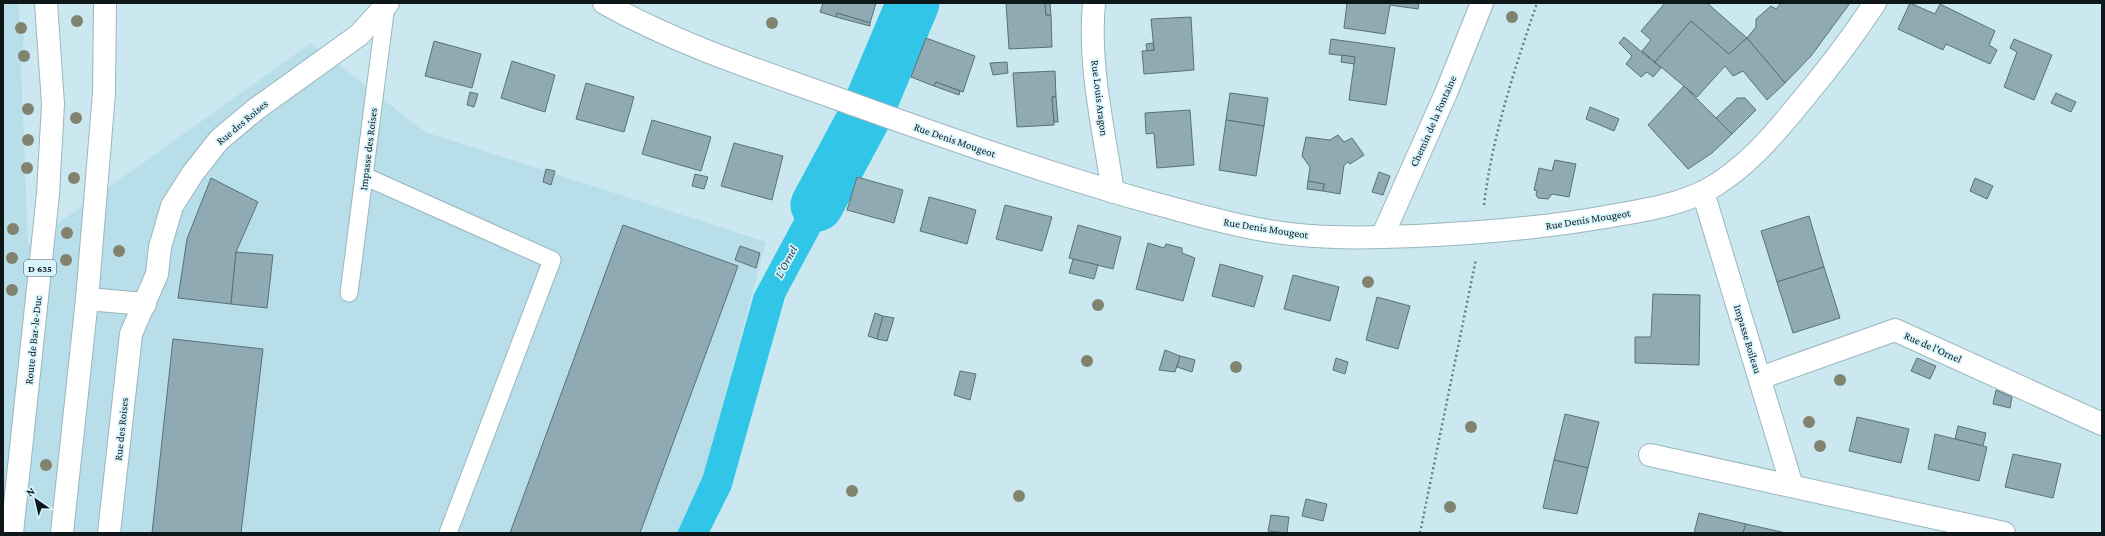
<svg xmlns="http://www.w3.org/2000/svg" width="2105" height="536" font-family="'Crimson Pro',serif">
<rect width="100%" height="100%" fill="#cbe8f1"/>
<path fill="#b8dee9" d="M3 3H19L20 31 24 37 21 63 28 245 311 43 425 132 766 242 688 533H3Z"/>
<path fill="#31c5e7" d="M838 138 867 144 785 297 731 489 709 533H677L703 476 754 294Z"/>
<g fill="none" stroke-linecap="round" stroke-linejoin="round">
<path stroke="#31c5e7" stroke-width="53" d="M817 205 867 112 913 3"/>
</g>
<g fill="#8faab2" stroke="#587179">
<path d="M823 3H876L870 23 837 13 836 17 820 12Z"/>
<path d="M1006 3H1045L1046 15H1051L1052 47 1009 49Z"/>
<path d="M1045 3H1050L1051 15H1046Z"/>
<path d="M1347 3H1419L1418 9 1390 5 1385 34 1344 28Z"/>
<path d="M1665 3H1707L1747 38 1729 54 1691 21 1655 62 1642 51 1651 40 1641 31Z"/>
<path d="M1781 3H1850L1811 56 1785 83 1747 38 1756 27V19L1771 6 1776 9Z"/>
<path d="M1910 3 1935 14 1940 4 1995 31 1989 45 1997 50 1990 64 1946 44 1943 50 1898 29Z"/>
<path d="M837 13 870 23V26L836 17Z"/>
<path d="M1191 17 1194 70 1144 74 1142 51 1154 50 1151 19Z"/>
<path d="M1691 21 1729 54 1747 38 1785 83 1767 100 1743 71 1733 76 1725 66 1697 97 1655 62Z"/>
<path d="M1624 37 1661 68 1653 77 1647 72 1641 77 1626 64 1632 56 1619 43Z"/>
<path d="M926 38 975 56 963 92 936 82 934 86 911 77Z"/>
<path d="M1331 39 1395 48 1386 105 1349 100 1355 57 1329 54Z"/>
<path d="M2014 39 2052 55 2034 100 2004 87 2017 52 2010 48Z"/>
<path d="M434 41 481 54 472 88 425 76Z"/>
<path d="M1153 43 1154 50 1147 51 1146 44Z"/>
<path d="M1342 55 1355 57 1354 64 1341 62Z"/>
<path d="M512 61 555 75 545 112 501 98Z"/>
<path d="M1007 62 1008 73 993 75 990 63Z"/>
<path d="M1055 71 1056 97H1052L1054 125 1017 127 1013 73Z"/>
<path d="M936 82 960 91 959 95 934 86Z"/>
<path d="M586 83 634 97 624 132 576 119Z"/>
<path d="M1684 86 1732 134 1712 153 1688 169 1648 125Z"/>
<path d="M470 92 478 94 474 107 467 105Z"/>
<path d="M1230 93 1268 98 1264 126 1226 120Z"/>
<path d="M2056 93 2076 102 2071 112 2051 103Z"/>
<path d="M1052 97H1056L1058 122H1054Z"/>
<path d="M1737 98H1745L1756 110 1732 134 1716 118Z"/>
<path d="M1590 107 1619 119 1614 131 1586 119Z"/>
<path d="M1190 110 1194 165 1157 168 1154 133 1146 134 1145 113Z"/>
<path d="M652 120 711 137 701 171 642 154Z"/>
<path d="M1226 120 1264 126 1256 176 1219 170Z"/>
<path d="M1338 135 1344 142 1352 138 1364 155 1350 164 1348 162 1344 165 1340 194 1323 191 1324 184 1308 181 1310 167 1302 156 1306 137 1330 140Z"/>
<path d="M734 143 783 156 772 200 721 186Z"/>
<path d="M1555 160 1576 164 1569 197 1552 194 1548 199 1538 198 1536 195 1537 191 1534 190 1539 168 1552 171Z"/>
<path d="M546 169 555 171 551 185 543 182Z"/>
<path d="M1379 172 1390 176 1383 195 1372 192Z"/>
<path d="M695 174 708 177 704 189 692 186Z"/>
<path d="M857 177 903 190 894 223 847 210Z"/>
<path d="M211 178 258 202 236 252 231 304 178 298 187 239Z"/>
<path d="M1975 178 1993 186 1987 199 1970 191Z"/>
<path d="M1308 181 1324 184 1323 191 1307 189Z"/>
<path d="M929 197 976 210 967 244 920 231Z"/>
<path d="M1005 205 1052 217 1042 251 996 239Z"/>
<path d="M1809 216 1824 267 1777 282 1761 231Z"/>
<path d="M623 225 738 266 640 533H510Z"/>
<path d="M1078 225 1121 237 1113 269 1069 258Z"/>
<path d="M1148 243 1164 248 1166 244 1182 248V253L1195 258 1183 301 1136 289Z"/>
<path d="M740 246 760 253 756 268 735 260Z"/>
<path d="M236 252 273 255 267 308 231 304Z"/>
<path d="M1073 259 1098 265 1094 279 1069 273Z"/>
<path d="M1220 264 1263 276 1254 307 1212 296Z"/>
<path d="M1824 267 1840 318 1793 333 1777 282Z"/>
<path d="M1293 275 1339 287 1330 321 1284 309Z"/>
<path d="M1653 294 1700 295 1699 365 1635 363V337H1651Z"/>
<path d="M1377 297 1410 306 1398 349 1366 340Z"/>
<path d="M875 313 883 316 877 339 868 336Z"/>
<path d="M883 316 894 318 887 341 877 339Z"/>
<path d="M173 339 263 349 241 533H152Z"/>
<path d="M1165 350 1180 356 1175 372 1159 370Z"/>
<path d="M1180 356 1195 360 1192 372 1177 367Z"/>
<path d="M1336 358 1348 362 1345 374 1333 370Z"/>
<path d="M1917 358 1936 366 1930 379 1911 371Z"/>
<path d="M960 371 976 374 970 400 954 395Z"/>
<path d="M1996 390 2012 397 2010 408 1993 404Z"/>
<path d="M1565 414 1599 422 1588 468 1554 460Z"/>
<path d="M1857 417 1909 429 1901 463 1849 451Z"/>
<path d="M1958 426 1986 433 1983 446 1955 439Z"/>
<path d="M1935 434 1987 447 1979 481 1928 469Z"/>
<path d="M2013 454 2061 464 2053 498 2005 487Z"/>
<path d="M1554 460 1588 468 1577 514 1543 508Z"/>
<path d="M1306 499 1327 504 1323 521 1302 516Z"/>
<path d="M1699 513 1746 524 1743 533H1694Z"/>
<path d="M1271 515 1289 517 1287 533 1268 531Z"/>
<path d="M1746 524 1786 533H1743Z"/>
</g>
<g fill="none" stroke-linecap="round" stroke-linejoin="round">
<g stroke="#9ab6be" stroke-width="19">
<g id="lane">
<path d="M364 176 552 260 448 533"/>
<path d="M349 293 386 5"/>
</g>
</g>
<g stroke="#9ab6be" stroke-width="24">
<g id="street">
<path d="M1094 3C1088 66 1104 130 1113 192"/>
<path d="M1703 192 1792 486"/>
<path d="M1382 237 1446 93 1482 3"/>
<path d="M87 299 145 304"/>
<path d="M1760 378 1895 330 2102 424"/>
<path d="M1650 455 2004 533"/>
<path d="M109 533 131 334 157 274 160 247 172 206 193 173 219 140 256 109 359 35 388 3"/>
</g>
</g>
<g stroke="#9ab6be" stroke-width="24">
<path id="secondary" d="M604 3C684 48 773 75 858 106 955 141 1053 175 1153 203 1191 213 1230 225 1269 231 1318 239 1367 238 1416 236 1480 233 1543 228 1605 217 1639 211 1677 206 1707 190 1745 169 1772 137 1799 104 1826 72 1852 38 1875 3"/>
</g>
<g stroke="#9ab6be" stroke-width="24">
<g id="primary">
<path d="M12 533 48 194 53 104 46 3"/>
<path d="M62 533 87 299 104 93 105 3"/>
</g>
</g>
<g stroke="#687b81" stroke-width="2.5" stroke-dasharray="2 3" stroke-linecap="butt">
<path d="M1484 205C1492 136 1515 68 1537 3"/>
<path d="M1420 533 1476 259"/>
</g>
<use href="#lane" stroke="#fff" stroke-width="17"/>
<use href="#street" stroke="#fff" stroke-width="22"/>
<use href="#secondary" stroke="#fff" stroke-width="22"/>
<use href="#primary" stroke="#fff" stroke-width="22"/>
</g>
<g fill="#81836f">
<circle cx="1512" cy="17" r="6"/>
<circle cx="77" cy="21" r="6"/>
<circle cx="772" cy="23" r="6"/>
<circle cx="21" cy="28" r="6"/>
<circle cx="24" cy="56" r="6"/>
<circle cx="28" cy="109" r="6"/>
<circle cx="76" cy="118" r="6"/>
<circle cx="28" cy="140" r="6"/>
<circle cx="27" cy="168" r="6"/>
<circle cx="74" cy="178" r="6"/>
<circle cx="13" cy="229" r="6"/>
<circle cx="67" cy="233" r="6"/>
<circle cx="119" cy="251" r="6"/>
<circle cx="12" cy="258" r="6"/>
<circle cx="66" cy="260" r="6"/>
<circle cx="1368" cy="282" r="6"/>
<circle cx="12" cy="290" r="6"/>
<circle cx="1098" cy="305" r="6"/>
<circle cx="1087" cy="361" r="6"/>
<circle cx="1236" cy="367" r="6"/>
<circle cx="1840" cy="380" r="6"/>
<circle cx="1809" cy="422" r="6"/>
<circle cx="1471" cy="427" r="6"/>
<circle cx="1820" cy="446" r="6"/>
<circle cx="46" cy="465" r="6"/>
<circle cx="852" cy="491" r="6"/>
<circle cx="1019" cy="496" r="6"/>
<circle cx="1450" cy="507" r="6"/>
</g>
<g text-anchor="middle" stroke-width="3.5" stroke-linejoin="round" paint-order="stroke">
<rect fill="#d8f5fe" stroke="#4b5a5f" stroke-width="1" x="24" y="260" width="32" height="16" rx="3"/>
<g font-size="10" font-weight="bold" fill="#0e181b">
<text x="40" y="272">D 635</text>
</g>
<g font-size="11" fill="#0e181b" stroke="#d8f5fe">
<text transform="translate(1100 98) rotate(83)" y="4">Rue Louis Aragon</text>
<text transform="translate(1433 121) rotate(-66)" y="4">Chemin de la Fontaine</text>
<text transform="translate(242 122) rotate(-40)" y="4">Rue des Roises</text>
<text transform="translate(955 140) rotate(19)" y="4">Rue Denis Mougeot</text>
<text transform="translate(368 149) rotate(-83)" y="4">Impasse des Roises</text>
<text transform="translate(1588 219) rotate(-9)" y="4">Rue Denis Mougeot</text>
<text transform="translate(1266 228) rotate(9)" y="4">Rue Denis Mougeot</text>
<text transform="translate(1748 339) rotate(73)" y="4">Impasse Boileau</text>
<text transform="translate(33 340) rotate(-84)" y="4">Route de Bar-le-Duc</text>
<text transform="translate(1933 347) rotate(24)" y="4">Rue de l'Ornel</text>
<text transform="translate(121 429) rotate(-84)" y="4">Rue des Roises</text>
</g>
<g font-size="12" font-style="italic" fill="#233a41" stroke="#d8f5fe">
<text transform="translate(786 262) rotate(-62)" y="4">L'Ornel</text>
</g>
</g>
<rect width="2105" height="536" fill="none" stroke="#0e181b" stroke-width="8"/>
<g transform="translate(36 500) rotate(326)" stroke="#d8f5fe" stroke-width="3" paint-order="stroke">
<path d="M0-3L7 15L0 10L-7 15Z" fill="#0e181b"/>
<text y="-6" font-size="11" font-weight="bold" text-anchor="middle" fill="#0e181b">N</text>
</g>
</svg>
